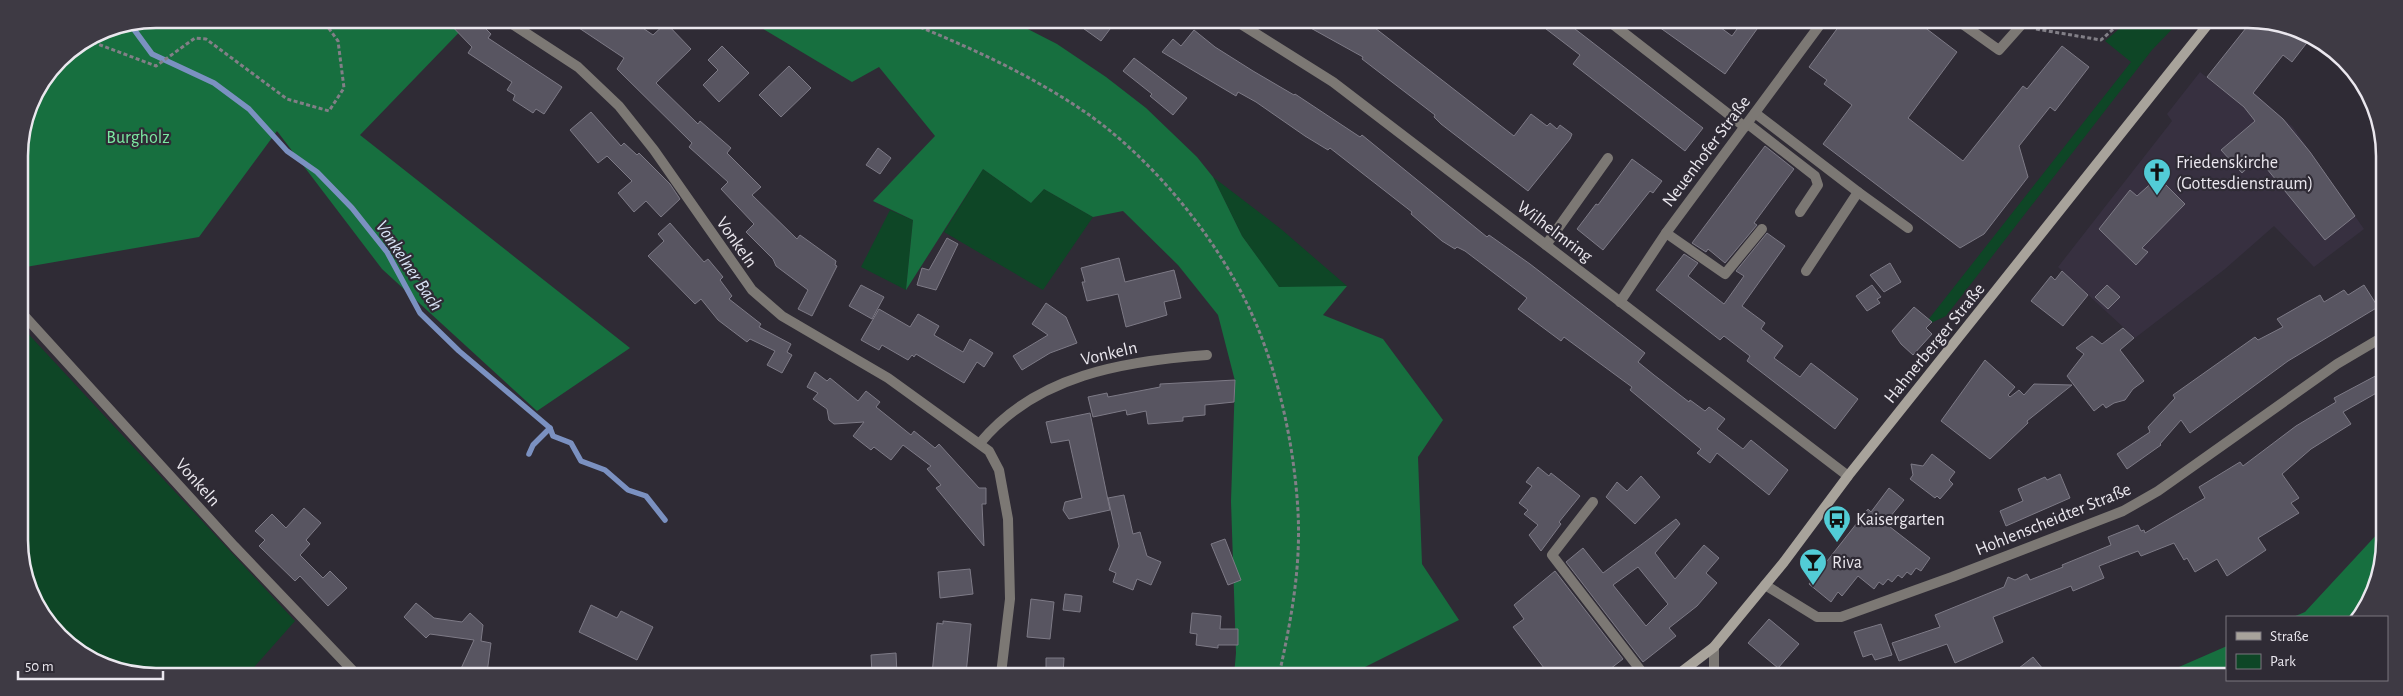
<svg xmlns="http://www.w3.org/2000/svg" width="2403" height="696" font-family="'Alegreya Sans',sans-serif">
<rect width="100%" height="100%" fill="#2f2b35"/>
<path fill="#373040" d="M2200 72 2236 100 2253 92 2293 127 2364 229 2314 267 2274 226 2225 269 2135 338 2058 267 2172 121 2167 114Z"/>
<g fill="#0e4626">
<path d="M2126 23H2178L2152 50 1946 316 1931 323 1928 320 2131 62 2105 41Z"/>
<path d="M983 169 1031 203 1044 189 1093 217 1043 290 944 232Z"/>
<path d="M1213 177 1281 229 1347 286 1279 288 1242 236Z"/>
<path d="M890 210 913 220 906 290 861 267Z"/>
<path d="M20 325 295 621 249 673H121L107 665 47 615 21 567Z"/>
</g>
<g fill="#176f3f">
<path d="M156 19H472L360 135 630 348 537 411 382 269 277 131 199 237 20 268 19 147 29 103 59 59 104 29Z"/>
<path d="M748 20 1012 21 1057 44 1106 77 1146 108 1197 157 1213 177 1242 236 1279 287 1347 286 1323 315 1383 339 1443 420 1418 457 1422 564 1459 620 1349 675H1234L1236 653 1231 501 1235 381 1218 315 1178 265 1123 211 1093 217 1044 189 1031 203 983 169 906 290 913 220 873 201 935 136 879 67 852 82Z"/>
<path d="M2380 531V575L2360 617H2293L2305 612Z"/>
<path d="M2227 646V677H2156Z"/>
</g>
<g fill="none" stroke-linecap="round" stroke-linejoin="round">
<g stroke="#7b91c1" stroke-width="5.5">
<path d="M130 24 152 54 214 83 249 109 287 151 317 172 352 208 387 252 420 313 459 351 550 428 553 436 571 443 581 461 605 470 628 490 646 496 665 520"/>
<path d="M529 454 533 445 550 428"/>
</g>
</g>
<g fill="#585561" stroke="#7d7a86" fill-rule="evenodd">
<path d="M445 19H476L491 34 488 38 562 87 544 114 536 109 533 113 513 100 515 95 507 90 512 82 468 53 472 47Z"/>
<path d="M567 20H631L653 35 666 23 691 49 656 83 698 124 700 121 731 148 727 153 761 187 752 195 797 239 800 235 836 261 835 265 837 266 812 316 798 309 808 290 776 266 773 259 746 232 754 224 721 189 728 182 689 147 692 143 617 69 624 58Z"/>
<path d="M1073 21H1116L1101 41Z"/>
<path d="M1298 21H1366L1514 136 1531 114 1547 126 1550 123 1557 129 1560 125 1572 134 1570 139 1528 191 1441 124 1434 117 1435 115 1362 59 1363 57Z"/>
<path d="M1537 22H1566L1703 128 1685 151 1573 64 1580 55Z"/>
<path d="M1652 22H1713L1732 36 1742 22H1762L1725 74Z"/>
<path d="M1842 22 1919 23 1957 52 1908 118 1963 161 2023 86 2027 89 2062 46 2089 67 2055 111 2050 107 2019 146 2028 177 1984 234 1960 248 1823 144 1852 105 1824 84 1827 80 1809 67Z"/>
<path d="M2250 23H2282L2309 40 2292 62 2283 55 2253 93 2283 119 2310 152 2355 216 2325 240 2258 158 2242 173 2221 150 2255 121 2244 107 2207 77Z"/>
<path d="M1194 30 1215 47 1253 71 1294 95 1295 94 1360 137 1362 135 1487 237 1489 235 1530 264 1645 353 1638 362 1654 375 1689 402 1690 400 1705 411 1709 407 1725 419 1717 429 1743 449 1751 440 1788 470 1769 495 1717 453 1710 463 1697 453 1701 449 1630 390 1632 387 1564 337 1561 341 1518 309 1527 298 1465 251 1457 247 1455 249 1442 241 1411 214 1412 212 1330 148 1328 150 1305 136 1256 102 1238 92 1236 96 1162 52 1173 39 1181 46Z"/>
<path d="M722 46 749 73 719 102 703 85 718 70 708 60Z"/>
<path d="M1134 58 1187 98 1173 115 1150 96 1152 94 1123 71Z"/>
<path d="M789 66 811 88 781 117 759 95Z"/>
<path d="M591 112 621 146 624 143 637 155 639 153 670 184 680 199 661 217 646 201 634 212 618 193 632 181 607 156 598 163 570 130Z"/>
<path d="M1765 146 1794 169 1754 223 1757 225 1725 263 1708 249 1706 252 1692 243Z"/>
<path d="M878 148 891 158 880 174 866 165Z"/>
<path d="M1632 159 1662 181 1653 193 1650 191 1603 250 1577 229 1596 204 1598 205Z"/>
<path d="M2156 179 2163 185 2164 183 2185 204 2142 248 2148 252 2136 265 2099 229 2130 190 2137 196Z"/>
<path d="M670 223 704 262 708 259 723 277 720 280 732 296 729 299 761 324 759 327 791 344 787 352 792 355 782 373 767 365 775 351 750 339 747 342 718 320 701 299 695 304 648 256 664 241 658 234Z"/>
<path d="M1767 233 1785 246 1742 306 1765 323 1761 329 1783 346 1774 358 1800 377 1811 363 1858 399 1835 429 1747 361 1750 356 1724 336 1720 340 1656 290 1684 254 1698 263 1688 276 1724 304 1744 276 1736 271Z"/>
<path d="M947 238 958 244 936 290 917 285 922 268 929 270Z"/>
<path d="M1119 258 1125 282 1174 270 1181 298 1164 302 1167 315 1126 327 1118 294 1087 301 1082 282H1085L1081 268Z"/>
<path d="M1890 263 1901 282 1884 292 1870 275Z"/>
<path d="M2062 271 2088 295 2063 326 2031 301 2051 276 2055 280Z"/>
<path d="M861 285 884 297 872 319 849 306Z"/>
<path d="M1872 285 1881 297 1877 299 1880 303 1867 311 1856 296Z"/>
<path d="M2107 285 2120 297 2108 309 2095 297Z"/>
<path d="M2364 285 2378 307 2288 361 2190 433 2181 420 2160 444 2161 445 2127 469 2117 454 2150 432 2148 427 2175 398 2173 395 2255 337 2258 340 2283 327 2277 319 2305 303 2320 295 2324 302 2344 290 2348 295Z"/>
<path d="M1046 303 1066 317 1077 343 1050 353 1022 370 1013 356 1048 335 1032 324Z"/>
<path d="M1914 307 1932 322 1926 328 1932 334 1913 355 1901 344 1892 331Z"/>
<path d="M879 309 910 327 918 314 939 326 934 335 963 352 970 339 993 353 984 367 977 362 964 383 916 354 914 357 912 355 908 360 882 345 879 350 861 340Z"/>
<path d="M2123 328 2134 338 2120 350 2144 381 2133 389 2125 400 2114 403 2106 408 2103 404 2094 411 2067 376 2084 354 2076 348 2092 336 2102 344Z"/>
<path d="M1985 360 2015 387 2008 395 2010 397 2019 390 2024 395 2034 384 2072 385 2027 421 2028 423 1990 459 1941 421Z"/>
<path d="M815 372 827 381 830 378 858 401 866 391 880 402 876 407 911 435 914 431 935 448 939 444 979 488H986V504H982L984 546 936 488 941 485 927 469 931 466 903 445 891 460 874 447 871 450 853 436 864 422 834 424 829 420 827 409 813 399 818 393 807 387Z"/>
<path d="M2381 373 2380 391 2343 412 2351 424 2311 449 2282 474 2299 498 2291 503 2299 513 2258 538 2266 550 2227 576 2217 559 2195 572 2187 558 2184 560 2174 543 2141 556 2138 551 2099 566 2104 578 2073 591 2071 586 1993 617 2003 642 1955 663 1947 644 1899 661 1892 643 1940 627 1935 615 2004 587 2008 577 2015 580 2027 574 2030 580 2063 567 2062 565 2111 545 2108 537 2138 525 2141 531 2144 530 2145 533 2205 498 2199 487 2240 462 2243 466 2296 426 2336 402 2334 398Z"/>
<path d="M1235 380 1234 402 1205 405V415L1183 417V421L1148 424 1146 411 1127 415 1126 410 1093 417 1088 397 1107 393 1108 397 1160 387V384Z"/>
<path d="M1090 413 1110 510 1069 519 1063 510 1065 502 1082 498 1069 440 1051 443 1046 422Z"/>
<path d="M1932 454 1955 472 1949 480 1953 484 1940 499 1937 496 1935 498 1910 479 1913 475 1911 464 1923 466Z"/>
<path d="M1538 467 1549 476 1551 473 1580 496 1559 522 1561 524 1541 551 1529 535 1538 525 1524 514 1528 510 1519 503 1532 486 1526 482Z"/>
<path d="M2060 474 2070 498 2006 526 2000 511 2023 501 2018 489 2045 477 2047 480Z"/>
<path d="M1641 476 1660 497 1635 524 1606 497 1617 482 1627 491Z"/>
<path d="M1889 488 1904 500 1885 523 1930 558 1921 571 1916 568 1911 575 1907 572 1902 578 1898 575 1892 582 1888 579 1883 585 1879 582 1874 589 1858 576 1842 596 1838 592 1831 602 1809 584 1868 509 1871 512Z"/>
<path d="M1124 495 1133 534 1140 532 1147 556 1161 562 1151 585 1137 579 1133 590 1113 582 1116 573 1109 570 1119 546 1108 498Z"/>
<path d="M304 508 321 523 306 540 310 544 300 555 323 578 330 571 347 588 328 606 300 576 295 581 259 546 265 540 255 531 272 514 286 528Z"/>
<path d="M1676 519 1680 524 1655 553 1675 579 1704 545 1719 558 1706 573 1717 583 1697 606 1669 628 1676 636 1643 662 1566 562 1583 548 1603 573ZM1638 567 1668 604 1646 626 1613 585Z"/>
<path d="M1225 539 1241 580 1228 585 1211 544Z"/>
<path d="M970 569 973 594 940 598 938 572Z"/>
<path d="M1555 571 1623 659 1601 676H1558L1552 668 1547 672 1513 627 1524 619 1514 605Z"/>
<path d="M1065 594 1082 596 1080 612 1063 610Z"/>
<path d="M1031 599 1054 602 1050 639 1027 637Z"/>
<path d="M416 603 434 618 462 622 470 613 483 625 481 641 491 643 487 673H459L474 640 430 634 426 638 404 617Z"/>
<path d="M591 605 617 618 621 611 653 627 637 660 579 632Z"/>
<path d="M1192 613 1221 616 1220 629H1238V645H1218V648L1196 645 1197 634 1190 633Z"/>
<path d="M1769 619 1799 644 1778 668 1748 643Z"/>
<path d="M943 621 971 624 966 674H932L937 623 943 624Z"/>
<path d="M1881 624 1892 655 1875 660 1872 654 1863 657 1854 632Z"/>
<path d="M896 653 897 674H872L871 655Z"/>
<path d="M2033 657 2043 669 2034 677 2009 676Z"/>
<path d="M1046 658H1064L1063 675H1046Z"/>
</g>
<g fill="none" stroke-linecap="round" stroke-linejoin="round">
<g stroke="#827f87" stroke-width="3" stroke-dasharray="4 2.5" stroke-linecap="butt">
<path d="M902 20C963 44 1025 72 1079 108 1143 150 1204 222 1240 290 1275 355 1294 439 1298 512 1301 568 1291 621 1279 675"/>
<path d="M2036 29 2101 40 2120 23"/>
<path d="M87 40 156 66 195 38 206 39 287 99 329 111 344 88 338 41 322 19"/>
</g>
<g stroke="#7c7874" stroke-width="10">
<path d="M1755 113 1858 192 1806 271"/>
<path d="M1748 124 1815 176 1818 185 1800 212"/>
<path d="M1858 192 1908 228"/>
<path d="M1666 233 1725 274 1762 229"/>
<path d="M1546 245 1608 158"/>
<path d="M20 311 234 546 355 673"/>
<path d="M1593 502 1552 555 1645 676"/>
</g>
<g stroke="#7c7874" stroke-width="10">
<path d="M506 20 578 67 619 106 654 150 752 290 782 316 888 378 989 451 999 470 1008 519 1010 599 1001 674"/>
<path d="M1236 21 1333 82 1848 476"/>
<path d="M1610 22 1745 127"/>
<path d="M1961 23 1999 50 2023 23"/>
<path d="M1620 302 1666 233 1822 22"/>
<path d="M980 443C1036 375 1124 361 1207 355"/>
<path d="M1765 585 1817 617H1841L1952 577 2123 511 2158 491 2337 364 2381 338"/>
<path d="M1714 647V676"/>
</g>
<path stroke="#a8a39b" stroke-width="10" d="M1676 676 1714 647 1784 562 1848 476 2209 23"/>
</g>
<defs>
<g id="church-pin" transform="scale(1.4375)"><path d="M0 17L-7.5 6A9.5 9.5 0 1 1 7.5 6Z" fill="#52ccd6" stroke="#2f2b35"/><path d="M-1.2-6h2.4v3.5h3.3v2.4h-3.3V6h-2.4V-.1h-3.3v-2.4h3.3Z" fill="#111"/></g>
<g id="bus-pin" transform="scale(1.4375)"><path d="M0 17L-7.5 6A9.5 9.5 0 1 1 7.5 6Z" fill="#52ccd6" stroke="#2f2b35"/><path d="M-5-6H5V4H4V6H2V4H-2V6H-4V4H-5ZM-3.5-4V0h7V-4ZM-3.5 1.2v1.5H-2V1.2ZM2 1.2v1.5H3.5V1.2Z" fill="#111"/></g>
<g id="bar-pin" transform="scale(1.4375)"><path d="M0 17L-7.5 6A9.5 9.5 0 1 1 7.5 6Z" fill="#52ccd6" stroke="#2f2b35"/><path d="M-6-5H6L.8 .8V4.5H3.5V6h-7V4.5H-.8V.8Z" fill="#111"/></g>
</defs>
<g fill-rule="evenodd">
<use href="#church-pin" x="2157" y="172"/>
<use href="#bus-pin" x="1837" y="519"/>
<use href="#bar-pin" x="1813" y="562"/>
</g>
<g text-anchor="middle" stroke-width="4.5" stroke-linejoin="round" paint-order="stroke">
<g font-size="18" fill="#7ce9a2" stroke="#2f2b35">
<text x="138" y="143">Burgholz</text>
</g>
<g font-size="18" fill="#eae7ee" stroke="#2f2b35">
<text transform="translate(1706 151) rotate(-53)" y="6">Neuenhofer Straße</text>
<text transform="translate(1555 231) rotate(37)" y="6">Wilhelmring</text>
<text transform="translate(737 242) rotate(55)" y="6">Vonkeln</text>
<text transform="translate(1934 343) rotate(-51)" y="6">Hahnerberger Straße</text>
<text transform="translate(1109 353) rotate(-13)" y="6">Vonkeln</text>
<text transform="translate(198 482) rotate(48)" y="6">Vonkeln</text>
<text transform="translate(2053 519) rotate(-22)" y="6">Hohlenscheidter Straße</text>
</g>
<g font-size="18" fill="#eae7ee" stroke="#2f2b35" text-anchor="start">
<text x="2176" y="168">Friedenskirche<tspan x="2176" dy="21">(Gottesdienstraum)</tspan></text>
<text x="1856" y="525">Kaisergarten</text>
<text x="1832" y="568">Riva</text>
</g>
<g font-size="19" font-style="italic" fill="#dae4f7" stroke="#2f2b35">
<text transform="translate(410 265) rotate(56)" y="7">Vonkelner Bach</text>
</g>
</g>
<path d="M0 0H2403V696H0ZM156 28H2248A128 128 0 0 1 2376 156V540A128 128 0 0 1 2248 668H156A128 128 0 0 1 28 540V156A128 128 0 0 1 156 28Z" fill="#3e3a44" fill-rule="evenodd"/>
<path fill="none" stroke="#eae7ee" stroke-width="2.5" d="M156 28H2248A128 128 0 0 1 2376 156V540A128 128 0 0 1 2248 668H156A128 128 0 0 1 28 540V156A128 128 0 0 1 156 28Z"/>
<rect x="2226" y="616" width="162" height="65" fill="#2f2b35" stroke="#7a767f"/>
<rect x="2236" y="632" width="25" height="8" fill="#a8a39b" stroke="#7a767f"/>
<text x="2270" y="641" font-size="15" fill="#eae7ee">Straße</text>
<rect x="2236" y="654" width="25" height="15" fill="#0e4626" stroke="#7a767f"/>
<text x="2270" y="666" font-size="15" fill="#eae7ee">Park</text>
<path d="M18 671v8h145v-8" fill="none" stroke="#eae7ee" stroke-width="2.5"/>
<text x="25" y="671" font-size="15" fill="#eae7ee" stroke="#2f2b35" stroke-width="4" paint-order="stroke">50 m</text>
</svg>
